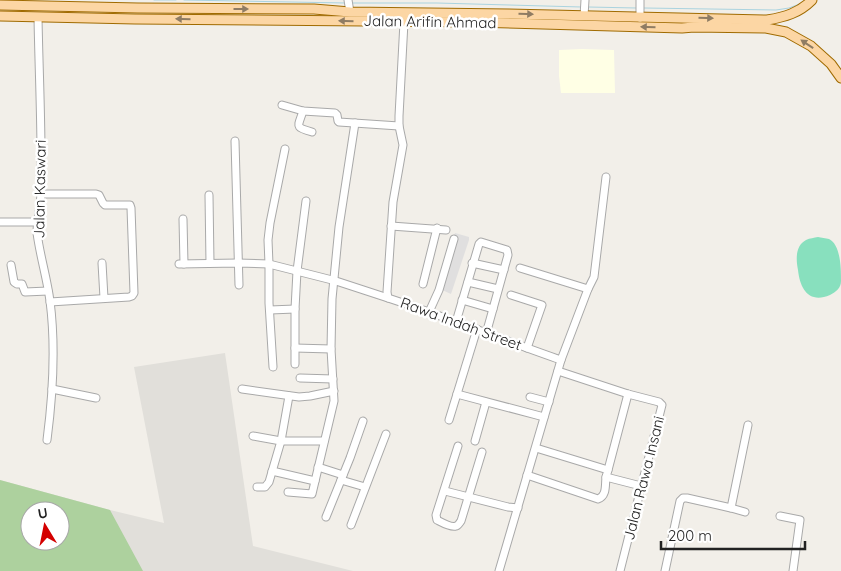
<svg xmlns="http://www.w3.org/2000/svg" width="841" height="571" font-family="Quicksand,sans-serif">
<rect width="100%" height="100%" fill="#f2efe9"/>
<path fill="#e0dfdf" d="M455 233 469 237V240L451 294 440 289 428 309Z"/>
<path fill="#ffffe5" d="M582 49 614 50 615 93H561L559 76V50Z"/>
<path fill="#e1dfda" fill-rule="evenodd" d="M225 353 253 546 353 571H0V480L110 510 164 523 134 367ZM30 511H60V541H30Z"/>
<path fill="#add19e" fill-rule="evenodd" d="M0 480 110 510 143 571H0ZM30 511H60V541H30Z"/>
<path fill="#88e0be" d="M818 237C821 238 826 238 829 239 841 245 841 269 841 281 841 288 836 292 830 295 809 304 800 289 798 270 796 260 795 246 806 240 810 238 814 238 818 237Z"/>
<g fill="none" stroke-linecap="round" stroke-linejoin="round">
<g stroke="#aad3df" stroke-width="1">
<path d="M154 0H176"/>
<path d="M184 0 345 3"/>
<path d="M353 3H437L581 7"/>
<path d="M588 7 636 8"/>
<path d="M644 8 776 10 789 8 802 3"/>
</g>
<g stroke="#a9a9a9" stroke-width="9">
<g id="minor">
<path d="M348 0 350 12"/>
<path d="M640 0V18"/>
<path d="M584 16 585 0"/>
<path d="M38 17C39 75 42 133 41 191 41 205 37 219 37 233 40 256 47 278 50 301 56 348 53 394 47 440"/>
<path d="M404 22 399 116V126L403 145 393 202 387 292 388 298C446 317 503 340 561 360"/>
<path d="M282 105 303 111 335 113 337 115 338 121 339 122 399 126"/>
<path d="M303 111C298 127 294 127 312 132"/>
<path d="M235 141 239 285"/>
<path d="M41 194H96L99 195 103 203 105 205H130L131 208 134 293 132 296 129 297 50 302"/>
<path d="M209 195 210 263"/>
<path d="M183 219 184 264"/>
<path d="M0 222H37"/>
<path d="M391 226 446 230"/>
<path d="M102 263 104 298"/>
<path d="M472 263 504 270"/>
<path d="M179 264 238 263 269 264 336 281 388 298"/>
<path d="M11 265 14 282 17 284H22L25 292 48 291"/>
<path d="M520 268 588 289"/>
<path d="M468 282 498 289"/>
<path d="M423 284 437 228"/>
<path d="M511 295 542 305 527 348"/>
<path d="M462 300 493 309"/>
<path d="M270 310 295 309"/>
<path d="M429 312 439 290 454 239"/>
<path d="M456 322 479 244 481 242 507 250 508 255 486 334"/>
<path d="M295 348 331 349"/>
<path d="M295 364V309L297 271 306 201"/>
<path d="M273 367 269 303V264L268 240 270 223 285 149"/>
<path d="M558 371 628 394 659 402 662 405 620 571"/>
<path d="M300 378 333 379"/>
<path d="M52 389 96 398"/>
<path d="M242 389 299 397 310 396 334 391"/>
<path d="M457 394 544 417"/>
<path d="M530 397 549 402"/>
<path d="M449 420 477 329"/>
<path d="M253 436 281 441H324"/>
<path d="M475 441 486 402"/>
<path d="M458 446 436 515 437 520C441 522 451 528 456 526 458 526 460 522 461 521L482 452"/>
<path d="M536 448 608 470 606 477 641 486"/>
<path d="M318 467 343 475"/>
<path d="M608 470 628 394"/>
<path d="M272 471 315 481"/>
<path d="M527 475 598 499C607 496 605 485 606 477"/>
<path d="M341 480 365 487"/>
<path d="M257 487H265L269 482 281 441 289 396"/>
<path d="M445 491 508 507 518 508"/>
<path d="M288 492 312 494 334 401 331 349 332 299 339 227 355 123"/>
<path d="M731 508 745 512"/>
<path d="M780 516 800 520 793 571"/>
<path d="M326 517 350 458 363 421"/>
<path d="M351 525 386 434"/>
<path d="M499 571 561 360 588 289 594 277 606 177"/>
<path d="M665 571 680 501 683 498H687L731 508 748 425"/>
</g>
</g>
<g stroke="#a06b00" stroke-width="11">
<g id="major">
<path d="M0 5 138 8 314 9 350 12 509 14 767 20C785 17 799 13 812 0"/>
<path d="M0 16 135 19 473 22 682 28 694 27 766 28 786 32 811 46 831 64 841 78"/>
</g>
</g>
<use href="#minor" stroke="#fff" stroke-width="7"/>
<use href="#major" stroke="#fcd6a4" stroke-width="9"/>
</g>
<defs><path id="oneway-solid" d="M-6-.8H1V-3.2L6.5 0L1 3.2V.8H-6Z" transform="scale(1.25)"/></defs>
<g fill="#8f7c63">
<use href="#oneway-solid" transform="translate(241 9)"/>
<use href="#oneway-solid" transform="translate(526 14) rotate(2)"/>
<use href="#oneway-solid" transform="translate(706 18) rotate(2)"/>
<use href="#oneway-solid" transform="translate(183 19) rotate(-179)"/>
<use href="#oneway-solid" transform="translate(346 21) rotate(-179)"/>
<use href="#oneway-solid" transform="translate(648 27) rotate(-178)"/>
<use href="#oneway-solid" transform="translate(807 44) rotate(-146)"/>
</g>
<g text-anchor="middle" stroke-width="5" stroke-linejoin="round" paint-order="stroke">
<g font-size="15" fill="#222" stroke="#fff">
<text transform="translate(430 22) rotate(1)" y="5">Jalan Arifin Ahmad</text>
<text transform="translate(40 189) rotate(-89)" y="5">Jalan Kaswari</text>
<text transform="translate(461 324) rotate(20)" y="5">Rawa Indah Street</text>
<text transform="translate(644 478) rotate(-76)" y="5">Jalan Rawa Insani</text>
</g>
</g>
<g transform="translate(45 526) rotate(350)"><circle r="24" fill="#ffffff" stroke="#a7a7a7"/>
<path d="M0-4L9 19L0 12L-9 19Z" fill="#d40000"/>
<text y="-8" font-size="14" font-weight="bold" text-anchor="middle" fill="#222222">U</text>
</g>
<path d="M661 541v8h144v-8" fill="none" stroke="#222222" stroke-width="2.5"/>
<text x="668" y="541" font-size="15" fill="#222222" stroke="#ffffff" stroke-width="4" paint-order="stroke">200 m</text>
</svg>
